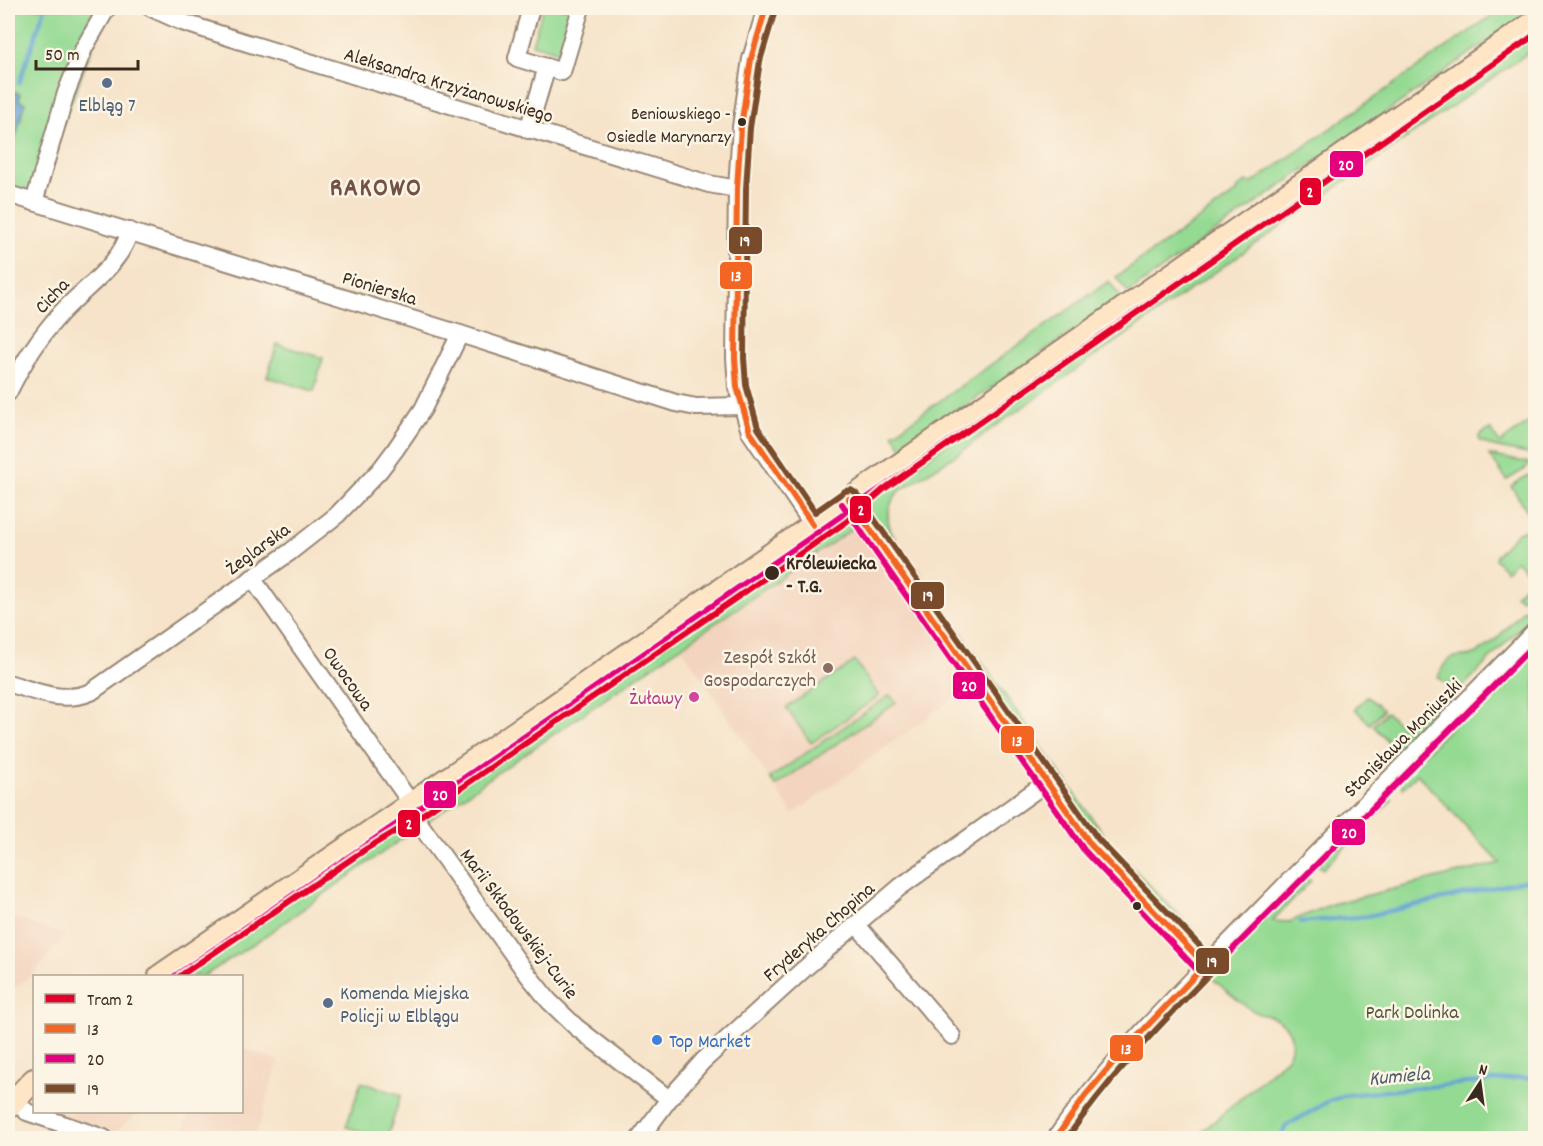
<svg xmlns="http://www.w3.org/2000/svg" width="1543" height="1146" font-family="Dekko,sans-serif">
<rect width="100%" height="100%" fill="#fcf5e5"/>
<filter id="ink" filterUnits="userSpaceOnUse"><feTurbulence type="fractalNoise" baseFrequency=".0167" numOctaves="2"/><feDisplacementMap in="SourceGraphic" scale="12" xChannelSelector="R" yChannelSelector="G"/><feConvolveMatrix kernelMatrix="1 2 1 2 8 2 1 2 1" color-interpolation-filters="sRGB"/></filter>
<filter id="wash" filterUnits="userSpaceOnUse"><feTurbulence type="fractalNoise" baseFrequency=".008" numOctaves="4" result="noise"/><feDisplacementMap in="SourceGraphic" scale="24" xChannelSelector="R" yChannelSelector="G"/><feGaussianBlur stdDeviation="1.35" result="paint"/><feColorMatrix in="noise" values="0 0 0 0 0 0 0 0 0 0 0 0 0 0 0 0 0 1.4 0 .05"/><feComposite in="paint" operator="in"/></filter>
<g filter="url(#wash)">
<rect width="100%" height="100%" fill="#f6e3c9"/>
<g fill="#f3d4be">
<path d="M858 525 972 685 793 814 681 647Z"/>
<path d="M8 916 65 934 36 971 8 994Z"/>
<path d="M242 1048 279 1061 255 1138H180L190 1112H242Z"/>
<path d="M51 1112H139L115 1133Z"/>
</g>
<g fill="#94da93" stroke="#688258" stroke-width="1.5">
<path d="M8 8H107L36 196 8 187Z"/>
<path d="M543 8H573L560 52 532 44Z"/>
<path d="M1503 8H1535L1128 293 1116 277 1237 192 1238 188 1246 182 1252 183Z"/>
<path d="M1535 30V48L987 432 961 452 899 491C886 507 885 520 894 538L1113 848 1191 928 1186 933 1105 852 868 512V499Z"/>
<path d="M1109 281 1121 298 903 449 893 434Z"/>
<path d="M277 344 323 358 314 391 267 377Z"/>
<path d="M1535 418V453L1532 455 1494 447 1479 441V436L1490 429 1500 443Z"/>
<path d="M1489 455 1529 463 1527 468 1507 480Z"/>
<path d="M1535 471V523L1511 486Z"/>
<path d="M839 518 858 525 426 822 419 810Z"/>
<path d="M1524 530 1530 532 1535 540 1536 587 1522 599 1515 595 1533 577 1516 561 1506 571 1495 559 1496 555 1518 532Z"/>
<path d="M1524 609 1532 616 1392 759 1388 755C1394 742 1381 734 1373 726L1386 712 1402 727 1418 708 1426 715 1453 689 1438 677C1452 644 1457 664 1479 652 1496 642 1511 623 1524 609Z"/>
<path d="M1535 641V1138H1195L1287 1058C1297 1040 1290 1023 1270 1016 1266 1015 1261 1015 1257 1013 1242 1005 1223 988 1211 977L1190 998 1186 996 1205 977H1209L1207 974 1304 877 1311 881 1272 921 1289 922 1332 904 1500 863 1417 774 1403 788 1400 779Z"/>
<path d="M855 661 879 696 811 743 786 708Z"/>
<path d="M890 695 896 703 775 786 770 778Z"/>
<path d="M1367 696 1383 710 1370 724 1355 709Z"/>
<path d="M1387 793 1391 795 1392 800 1323 869 1316 863Z"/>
<path d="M401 819 408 820 417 828 258 941 204 976H174Z"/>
<path d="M361 1082 401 1095 387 1138 346 1127Z"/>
</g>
<path fill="#61a2d4" stroke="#4e6679" stroke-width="1.5" d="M13 91 20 94 19 100 25 103 15 139 8 136V97L11 98Z"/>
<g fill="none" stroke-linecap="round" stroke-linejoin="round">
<g stroke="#61a2d4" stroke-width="4">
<path d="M19 83 45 8"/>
<path d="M1300 922 1368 916 1536 878"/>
<path d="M1280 1138 1286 1126 1329 1101 1346 1095 1518 1078H1536"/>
</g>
</g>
</g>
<g filter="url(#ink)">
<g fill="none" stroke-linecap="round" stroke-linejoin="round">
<g stroke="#988674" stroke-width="20">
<g id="minor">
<path d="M151 8 182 22 244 42 709 184 737 189"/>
<path d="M531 8 517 58 562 72 581 8"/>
<path d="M766 8 751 59 741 127 737 189 735 358 737 387 750 432 813 525"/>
<path d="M528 130 547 67"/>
<path d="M8 194 460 334 676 403 696 407 741 406"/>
<path d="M34 202 66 93 84 48 107 8"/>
<path d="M8 393C22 364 40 336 62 312 86 286 119 267 130 231"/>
<path d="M849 499 1091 845C1127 887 1169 924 1205 965"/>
<path d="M252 578 411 803"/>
<path d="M8 683C35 691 63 704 91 692L290 552 337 515 380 470 395 450 423 409 460 334"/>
<path d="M407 806 524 970 549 1001 576 1027 669 1099"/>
<path d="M856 924 952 1036"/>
<path d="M14 1100 27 1112 104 1138"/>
<path d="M640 1138 669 1099 703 1061 804 969 900 887 1047 782"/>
<path d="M1056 1138C1111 1058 1181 992 1249 922 1344 825 1440 728 1536 630"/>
</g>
</g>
<g stroke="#988674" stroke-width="26">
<g id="secondary">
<path d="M160 976 545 712 1536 21"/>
<path d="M8 1107 34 1080"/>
</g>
</g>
<use href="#minor" stroke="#fff" stroke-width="16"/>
<use href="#secondary" stroke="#fde5c5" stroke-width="22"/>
<g stroke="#fcf5e5" stroke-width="10">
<g id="bus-1">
<path d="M766 8 751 59 741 127 737 189 735 358 737 387 750 432 813 525"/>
<path d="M849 499 1091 845 1205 965"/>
<path d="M1056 1138 1085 1096 1116 1059 1205 965"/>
</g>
</g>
<g stroke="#fcf5e5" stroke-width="10">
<g id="bus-2">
<path d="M842 504 1084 850 1198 971 1204 974 1211 971 1536 643"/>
<path d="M175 976 550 719 1536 32"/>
</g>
</g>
<g stroke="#fcf5e5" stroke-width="10">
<path id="bus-3" d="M775 11 760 61 750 128 746 189 744 358 746 385 758 428 815 512 845 491 851 490 856 493 1098 839 1198 944 1214 963 1212 971C1160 1025 1109 1077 1067 1138"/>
</g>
<use href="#bus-1" stroke="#f26522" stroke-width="6"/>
<use href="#bus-2" stroke="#e5007d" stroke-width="6"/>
<use href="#bus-3" stroke="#7a4b2a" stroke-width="6"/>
<g stroke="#fcf5e5" stroke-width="10">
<path id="tram-1" d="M180 976 366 849 416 819 846 522 884 489 1536 34"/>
</g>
<use href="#tram-1" stroke="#e4002b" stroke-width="6"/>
</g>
</g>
<g fill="#5c6f8a" stroke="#fcf5e5" stroke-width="2">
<circle cx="107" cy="83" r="6"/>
<circle cx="328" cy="1003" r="6"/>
</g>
<g fill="#3b2a1e" stroke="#fcf5e5" stroke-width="2">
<circle cx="742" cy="122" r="5"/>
<circle cx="772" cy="573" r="8"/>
<circle cx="1137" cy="906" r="5"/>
</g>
<circle fill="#8d6e63" stroke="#fcf5e5" stroke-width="2" cx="828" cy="668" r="6"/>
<circle fill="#d1479c" stroke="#fcf5e5" stroke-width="2" cx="694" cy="697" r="6"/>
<circle fill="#3f7fe0" stroke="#fcf5e5" stroke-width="2" cx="657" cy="1040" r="6"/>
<g text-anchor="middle" stroke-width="5" stroke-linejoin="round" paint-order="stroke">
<g font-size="18" fill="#3b2a1e" stroke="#fcf5e5" text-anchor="end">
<text x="731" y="119">Beniowskiego -<tspan x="731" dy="23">Osiedle Marynarzy</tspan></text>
</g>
<g font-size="20" fill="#3b2a1e" stroke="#fcf5e5">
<text transform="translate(449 84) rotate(17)" y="7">Aleksandra Krzyżanowskiego</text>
<text transform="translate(380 287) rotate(17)" y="7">Pionierska</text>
<text transform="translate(51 295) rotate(-47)" y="7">Cicha</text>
<text transform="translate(257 548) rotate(-36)" y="7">Żeglarska</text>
<text transform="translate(349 678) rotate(55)" y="7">Owocowa</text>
<text transform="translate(1402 737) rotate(-45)" y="7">Stanisława Moniuszki</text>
<text transform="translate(520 923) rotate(53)" y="7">Marii Skłodowskiej-Curie</text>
<text transform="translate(818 931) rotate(-41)" y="7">Fryderyka Chopina</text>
</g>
<g font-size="20" fill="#4e5e75" stroke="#fcf5e5">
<text x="107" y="111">Elbląg 7</text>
<text x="340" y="999" text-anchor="start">Komenda Miejska<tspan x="340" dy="23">Policji w Elblągu</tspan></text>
</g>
<g font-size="20" font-weight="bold" fill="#3b2a1e" stroke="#fcf5e5" text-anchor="start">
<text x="786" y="569">Królewiecka<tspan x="786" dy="23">- T.G.</tspan></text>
</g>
<g font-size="20" fill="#785e54" stroke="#fcf5e5" text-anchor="end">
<text x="816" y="663">Zespół Szkół<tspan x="816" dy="23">Gospodarczych</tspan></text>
</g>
<g font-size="20" fill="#b23c85" stroke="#fcf5e5" text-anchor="end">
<text x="682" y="704">Żuławy</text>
</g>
<g font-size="20" fill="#51563b" stroke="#fcf5e5">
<text x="1412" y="1018">Park Dolinka</text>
</g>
<g font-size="20" fill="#366cbe" stroke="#fcf5e5" text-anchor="start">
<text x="669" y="1047">Top Market</text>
</g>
<g font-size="21" font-style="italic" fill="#4a5a67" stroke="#fcf5e5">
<text transform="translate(1399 1075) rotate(-5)" y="7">Kumiela</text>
</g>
<g font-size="26" font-weight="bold" letter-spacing="1.5" fill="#745147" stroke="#fcf5e5">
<text x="376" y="195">RAKOWO</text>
</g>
</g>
<g stroke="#fcf5e5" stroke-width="2">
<rect x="1329" y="150" width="35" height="28" rx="6" fill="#e5007d"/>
<rect x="1299" y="177" width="23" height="29" rx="6" fill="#e4002b"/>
<rect x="728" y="226" width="35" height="29" rx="6" fill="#7a4b2a"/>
<rect x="719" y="261" width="34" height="29" rx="6" fill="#f26522"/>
<rect x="849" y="495" width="23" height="29" rx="6" fill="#e4002b"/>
<rect x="910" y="581" width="35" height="29" rx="6" fill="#7a4b2a"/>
<rect x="952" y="671" width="34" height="29" rx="6" fill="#e5007d"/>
<rect x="1000" y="725" width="35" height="29" rx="6" fill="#f26522"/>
<rect x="423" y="780" width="34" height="29" rx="6" fill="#e5007d"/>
<rect x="397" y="809" width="24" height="29" rx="6" fill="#e4002b"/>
<rect x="1331" y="818" width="35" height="28" rx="6" fill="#e5007d"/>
<rect x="1195" y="947" width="35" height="28" rx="6" fill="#7a4b2a"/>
<rect x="1109" y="1034" width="35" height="28" rx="6" fill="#f26522"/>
</g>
<g font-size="16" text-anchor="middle" font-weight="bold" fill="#fff">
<text x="1346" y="170">20</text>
<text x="1310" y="197">2</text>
<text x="745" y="246">19</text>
<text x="736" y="281">13</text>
<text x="861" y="515">2</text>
<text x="928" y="601">19</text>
<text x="969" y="691">20</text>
<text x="1017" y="746">13</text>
<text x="440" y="800">20</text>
<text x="409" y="829">2</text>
<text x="1349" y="838">20</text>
<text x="1212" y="967">19</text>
<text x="1126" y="1054">13</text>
</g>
<rect width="1543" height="1146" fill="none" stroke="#fcf5e5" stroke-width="30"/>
<rect x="33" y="975" width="210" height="138" fill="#fcf5e5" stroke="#afa495" stroke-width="1.5"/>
<rect x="45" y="994" width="30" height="9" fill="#e4002b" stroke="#afa495" stroke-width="1.5"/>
<text x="87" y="1005" font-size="18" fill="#3b2a1e">Tram 2</text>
<rect x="45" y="1024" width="30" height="9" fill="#f26522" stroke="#afa495" stroke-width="1.5"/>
<text x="87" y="1035" font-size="18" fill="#3b2a1e">13</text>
<rect x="45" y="1054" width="30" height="9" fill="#e5007d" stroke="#afa495" stroke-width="1.5"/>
<text x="87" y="1065" font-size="18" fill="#3b2a1e">20</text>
<rect x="45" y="1084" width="30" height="9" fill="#7a4b2a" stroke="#afa495" stroke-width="1.5"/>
<text x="87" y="1095" font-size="18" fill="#3b2a1e">19</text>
<g transform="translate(1480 1083) rotate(13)" stroke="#fcf5e5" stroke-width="4.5" paint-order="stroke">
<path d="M0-4.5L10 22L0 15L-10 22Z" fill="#3b2a1e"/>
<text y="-9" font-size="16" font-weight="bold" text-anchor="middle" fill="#3b2a1e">N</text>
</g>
<path d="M36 60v9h102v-9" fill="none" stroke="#3b2a1e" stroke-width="3"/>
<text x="45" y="60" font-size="18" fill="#3b2a1e" stroke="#fcf5e5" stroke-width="4.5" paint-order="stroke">50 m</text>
</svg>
